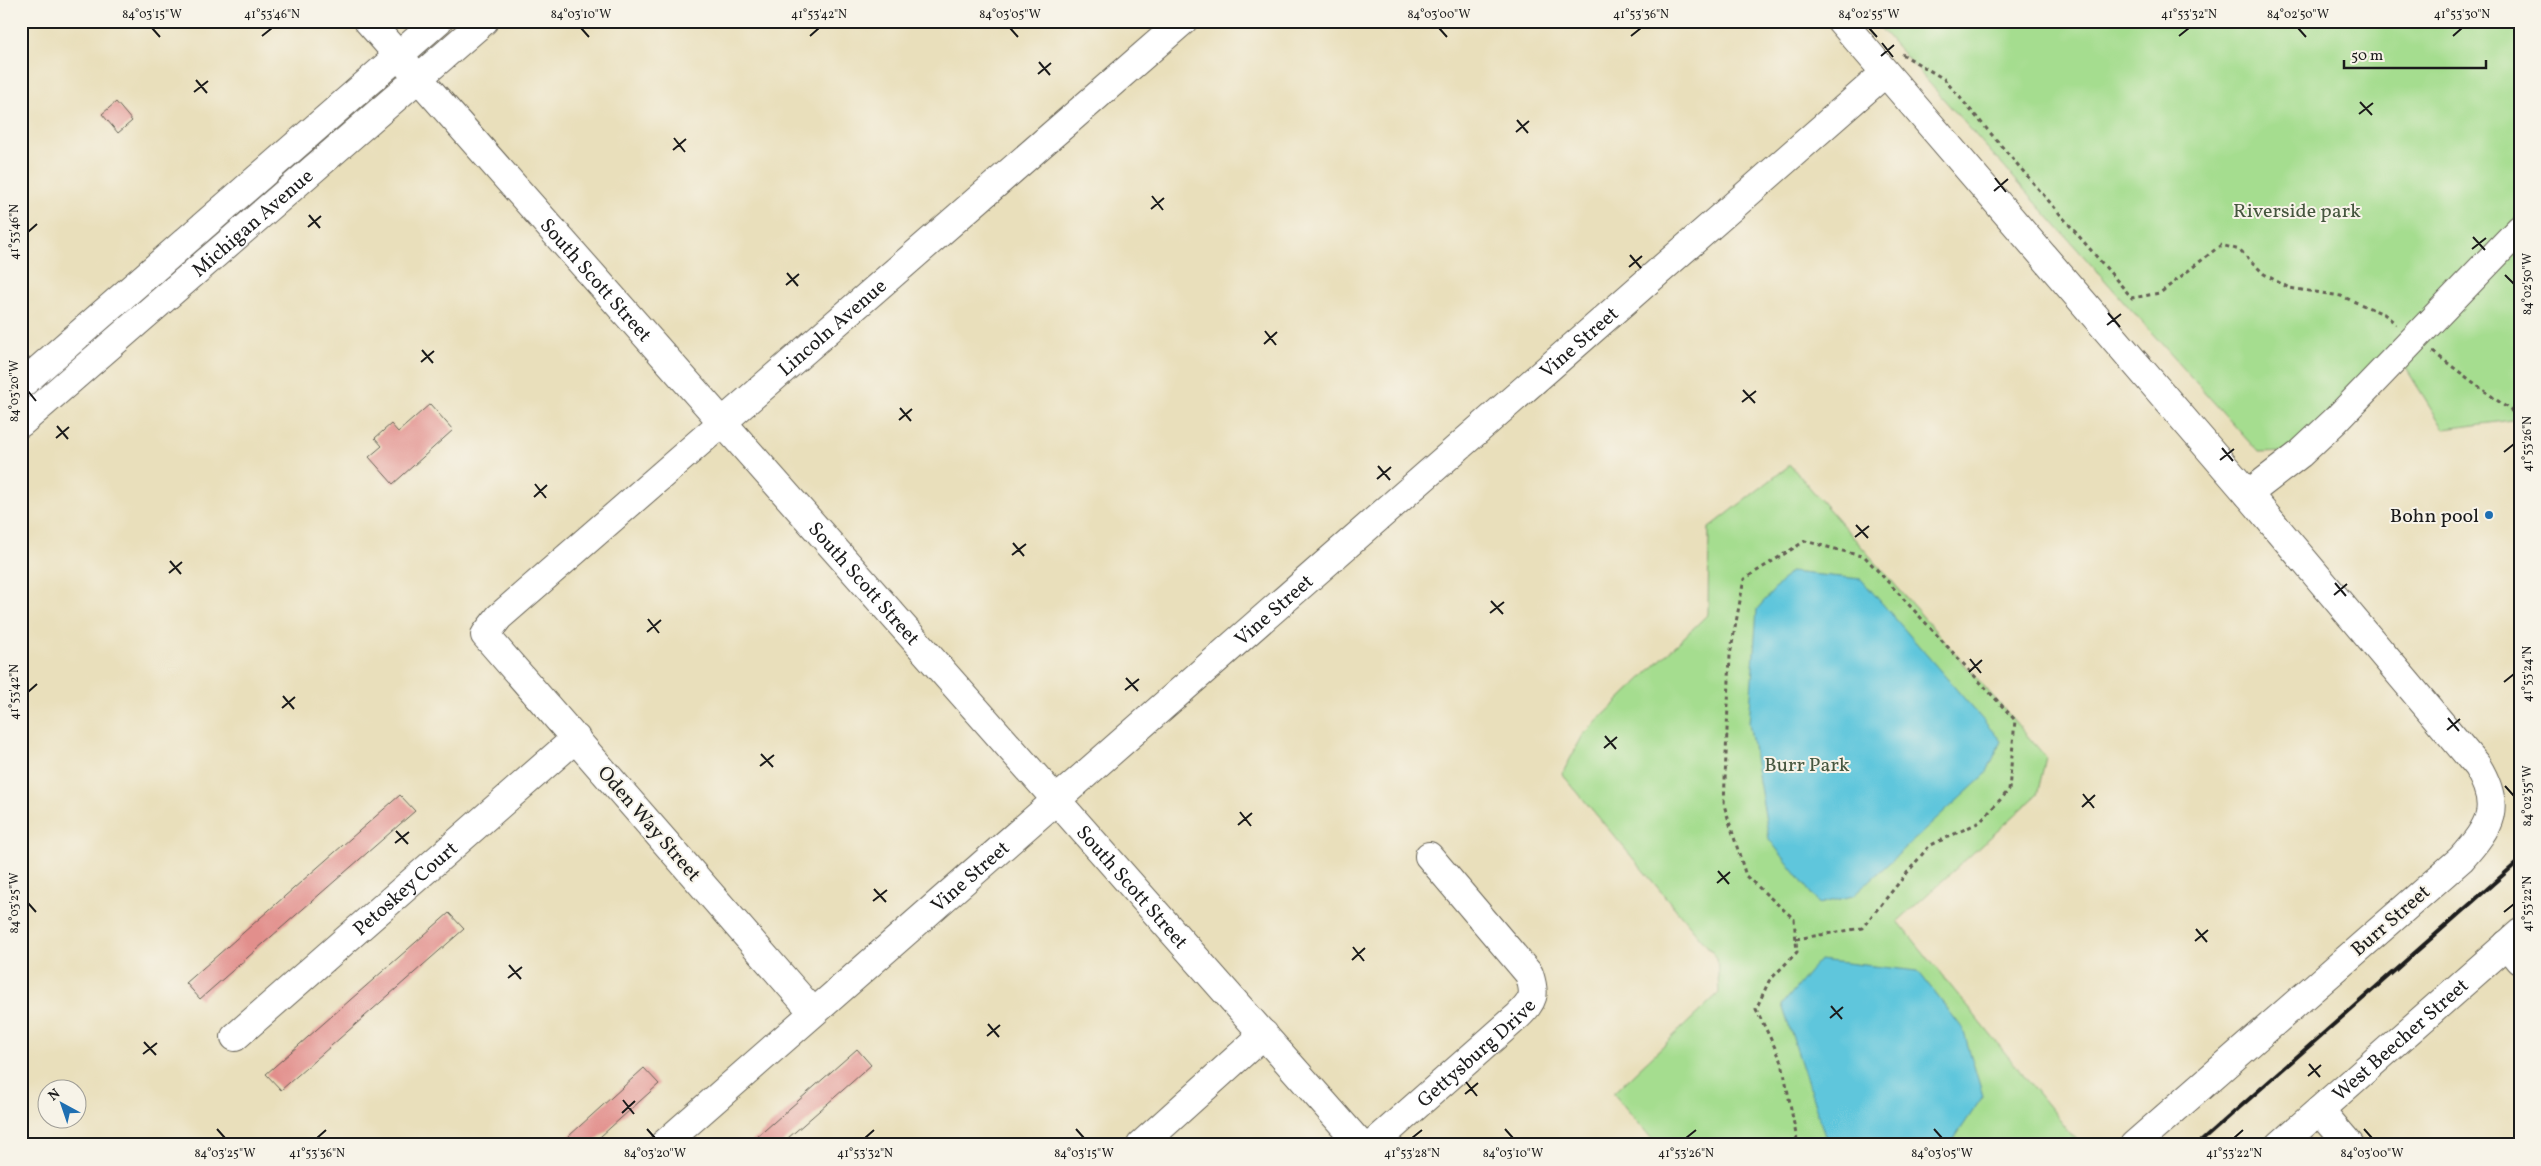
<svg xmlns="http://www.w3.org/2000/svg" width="2541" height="1166" font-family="Vollkorn,serif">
<rect width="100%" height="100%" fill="#f7f3e8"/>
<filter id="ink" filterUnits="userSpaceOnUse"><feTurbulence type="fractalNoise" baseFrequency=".02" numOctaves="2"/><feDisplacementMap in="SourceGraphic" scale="10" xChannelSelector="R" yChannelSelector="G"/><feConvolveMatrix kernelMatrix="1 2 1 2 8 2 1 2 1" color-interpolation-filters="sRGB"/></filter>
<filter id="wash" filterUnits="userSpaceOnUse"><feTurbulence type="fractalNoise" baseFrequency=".0096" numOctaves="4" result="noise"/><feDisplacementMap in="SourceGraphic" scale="20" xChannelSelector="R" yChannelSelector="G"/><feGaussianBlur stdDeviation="1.12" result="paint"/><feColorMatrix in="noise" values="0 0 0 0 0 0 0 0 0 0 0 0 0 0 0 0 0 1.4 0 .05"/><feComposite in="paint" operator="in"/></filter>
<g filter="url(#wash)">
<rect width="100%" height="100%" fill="#e9dfbb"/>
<g fill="#a5dd8f" stroke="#607c56">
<path d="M1874 21H2520V419L2444 429 2404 365 2286 451 2258 452Z"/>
<path d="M1790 465 2046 757 2037 795 1898 921 2080 1145H1657L1613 1093 1719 993 1717 958 1562 774 1583 735 1708 614 1709 528Z"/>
</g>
<g fill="#5fc6dc" stroke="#3e717c">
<path d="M1790 572 1861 579 2001 741 1986 774 1853 896 1819 904 1769 839 1749 723 1757 609Z"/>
<path d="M1819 960 1918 971 1963 1029 1983 1096 1950 1145H1828L1782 1005Z"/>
</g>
<g id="blocks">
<g fill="#e28f8c">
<path d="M116 102 132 121 118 133 102 114Z"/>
<path d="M430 404 453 430 393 484 369 457 382 446 375 438 391 424 398 432Z"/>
<path d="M400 795 415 811 200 999 186 983Z"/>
<path d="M449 913 464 929 281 1090 266 1074Z"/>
<path d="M857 1049 871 1065 851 1083 780 1145H748Z"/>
<path d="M644 1068 659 1084 591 1145H559Z"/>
</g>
</g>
</g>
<g filter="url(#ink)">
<use href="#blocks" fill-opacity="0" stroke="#646054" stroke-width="1"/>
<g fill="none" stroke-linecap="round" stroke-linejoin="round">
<g stroke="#646054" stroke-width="30">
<g id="minor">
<path id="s1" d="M368 21 1361 1145"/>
<path d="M1841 21 2248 494 2477 766C2502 807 2491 825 2461 859L2134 1145"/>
<path d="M21 385 438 21"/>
<path id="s2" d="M21 423 484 21"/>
<path d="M2248 494 2300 454 2335 421 2520 229"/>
<path d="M2507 944 2520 960"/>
<path id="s3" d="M813 1012 485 635 499 617 1183 21"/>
<path id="s4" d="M235 1037 576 738"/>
<path d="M2320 1110 2350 1145"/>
<path id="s5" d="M663 1145 1885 73"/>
<path d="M1141 1145 1264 1034"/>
<path id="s6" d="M1372 1145 1518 1016C1534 1000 1536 995 1529 974L1429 856"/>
</g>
</g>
<g stroke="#646054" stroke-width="30">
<g id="major">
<path id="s7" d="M2280 1145 2520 933"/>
</g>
</g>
<g stroke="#646054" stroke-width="3" stroke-dasharray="4 4" stroke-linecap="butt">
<path d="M1902 54 1944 79 2132 298 2160 293 2221 245 2240 250 2264 274 2289 288 2341 296 2384 314 2396 324"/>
<path d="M2433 352 2514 413 2520 412"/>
<path d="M1796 939 1862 928 1929 846 1980 822 2009 790 2015 720 1865 557 1805 541 1744 579 1730 655 1724 805 1746 876 1794 919 1797 952 1769 981 1756 1009 1782 1062 1798 1145"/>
</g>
<use href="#minor" stroke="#fff" stroke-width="28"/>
<use href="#major" stroke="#fff" stroke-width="28"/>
<path stroke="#1c1c1c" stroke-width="4" d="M2197 1145 2520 860"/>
</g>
</g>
<path fill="none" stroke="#1c1c1c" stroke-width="2" d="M152 28 160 37M581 28 589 37M1010 28 1018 37M1439 28 1447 37M1869 28 1877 37M2298 28 2306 37M262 36 272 28M810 36 819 28M1631 36 1641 28M2179 36 2189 28M2453 36 2462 28M1882 43 1893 57M1881 56 1894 45M1039 62 1050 75M1038 74 1051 63M196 80 207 93M194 92 208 81M2360 102 2372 115M2359 114 2373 103M1517 120 1528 133M1516 132 1529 121M674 138 685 152M673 150 686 139M1995 178 2006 192M1994 191 2008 179M1152 196 1163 210M1151 209 1164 198M309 215 320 228M308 227 321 216M28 232 37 224M2473 237 2485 250M2472 249 2486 238M1630 255 1641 268M1629 267 1642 256M787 273 798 286M2505 275 2514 284M786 285 799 274M2108 313 2120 327M2107 325 2121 314M1265 331 1276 345M1264 344 1277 332M422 350 433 363M421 362 434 351M1743 390 1755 403M28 391 36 401M1742 402 1756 391M900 408 911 421M899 420 912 409M57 426 68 439M56 438 69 427M2222 448 2233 461M2504 452 2514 444M2220 460 2234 449M1378 466 1390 480M1377 479 1391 467M535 484 546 498M534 497 547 485M1856 525 1868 538M1855 537 1869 526M1013 543 1024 556M1012 555 1026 544M170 561 181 574M169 573 182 562M2335 583 2346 596M2334 595 2347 584M1491 601 1503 614M1490 613 1504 602M648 619 659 633M647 632 661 620M1970 659 1981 673M1969 672 1982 660M1126 678 1138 691M2504 682 2514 674M1125 690 1139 679M28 692 37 684M283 696 294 709M282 708 295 697M2448 718 2459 731M2447 730 2460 719M1605 736 1616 749M1604 748 1617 737M761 754 773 767M760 766 774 755M2505 786 2514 796M2083 794 2094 808M2082 807 2095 795M1240 812 1251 826M1238 825 1252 813M396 831 408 844M395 843 409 832M1718 871 1729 884M1717 883 1730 872M874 889 886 902M873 901 887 890M28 903 36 912M2504 912 2514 904M2196 929 2207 942M2195 941 2208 930M1353 947 1364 961M1352 960 1365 948M509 965 521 979M508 978 522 967M1831 1006 1842 1019M1830 1018 1843 1007M988 1024 999 1037M987 1036 1000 1025M144 1042 156 1055M143 1054 157 1043M2309 1064 2320 1077M2308 1076 2321 1065M1466 1082 1477 1096M1465 1094 1478 1083M623 1100 634 1114M622 1113 635 1101M217 1129 225 1138M647 1129 655 1138M1076 1129 1084 1138M1505 1129 1513 1138M1934 1129 1942 1138M2364 1129 2372 1138M317 1138 326 1130M865 1138 874 1130M1412 1138 1422 1130M1686 1138 1696 1130M2234 1138 2243 1130"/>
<circle fill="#1f6fb2" stroke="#f7f3e8" stroke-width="2" cx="2489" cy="515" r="5"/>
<g text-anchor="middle" stroke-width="4" stroke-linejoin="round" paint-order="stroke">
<g font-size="20" fill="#45563e" stroke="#f7f3e8">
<text x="2297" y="217">Riverside park</text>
<text x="1807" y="771">Burr Park</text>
</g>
<g font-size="20" fill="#1c1c1c" stroke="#f7f3e8">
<text dy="7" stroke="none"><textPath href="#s2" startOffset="306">Michigan Avenue</textPath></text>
<text dy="7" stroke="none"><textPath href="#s1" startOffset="345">South Scott Street</textPath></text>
<text dy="7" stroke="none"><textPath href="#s3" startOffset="964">Lincoln Avenue</textPath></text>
<text dy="7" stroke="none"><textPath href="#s5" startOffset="1218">Vine Street</textPath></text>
<text dy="7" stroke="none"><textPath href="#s1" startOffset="750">South Scott Street</textPath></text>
<text dy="7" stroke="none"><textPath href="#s5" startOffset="812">Vine Street</textPath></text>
<text transform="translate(650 823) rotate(49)" y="7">Oden Way Street</text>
<text dy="7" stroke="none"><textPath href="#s5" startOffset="408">Vine Street</textPath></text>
<text dy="7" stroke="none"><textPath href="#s1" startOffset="1155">South Scott Street</textPath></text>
<text dy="7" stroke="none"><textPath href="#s4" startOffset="226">Petoskey Court</textPath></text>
<text transform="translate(2390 920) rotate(-41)" y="7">Burr Street</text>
<text dy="7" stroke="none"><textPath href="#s7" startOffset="160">West Beecher Street</textPath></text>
<text dy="7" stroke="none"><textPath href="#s6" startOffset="139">Gettysburg Drive</textPath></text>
</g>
<g font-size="20" fill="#1c1c1c" stroke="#f7f3e8" text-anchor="end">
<text x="2479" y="522">Bohn pool</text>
</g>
</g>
<rect width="2541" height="1166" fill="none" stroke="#f7f3e8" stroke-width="55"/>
<g transform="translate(62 1104) rotate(320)"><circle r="24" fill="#f7f3e8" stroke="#9f9d96"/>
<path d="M0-4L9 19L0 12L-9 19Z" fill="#1f6fb2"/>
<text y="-8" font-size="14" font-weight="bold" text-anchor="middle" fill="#1c1c1c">N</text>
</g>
<path d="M2344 60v8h142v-8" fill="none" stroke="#1c1c1c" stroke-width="2.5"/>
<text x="2351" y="60" font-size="15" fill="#1c1c1c" stroke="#f7f3e8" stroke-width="4" paint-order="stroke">50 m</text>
<rect x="28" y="28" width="2486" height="1110" fill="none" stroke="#1c1c1c" stroke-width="2"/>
<g font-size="12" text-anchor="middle" fill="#1c1c1c">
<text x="152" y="18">84°03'15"W</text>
<text x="272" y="18">41°53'46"N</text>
<text x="581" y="18">84°03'10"W</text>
<text x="819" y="18">41°53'42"N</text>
<text x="1010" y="18">84°03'05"W</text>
<text x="1439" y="18">84°03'00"W</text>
<text x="1641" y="18">41°53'36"N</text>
<text x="1869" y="18">84°02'55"W</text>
<text x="2189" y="18">41°53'32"N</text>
<text x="2298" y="18">84°02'50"W</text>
<text x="2462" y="18">41°53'30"N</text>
<text transform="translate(14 232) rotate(-90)" y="4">41°53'46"N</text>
<text transform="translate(2527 284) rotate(-90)" y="4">84°02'50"W</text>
<text transform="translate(14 391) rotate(-90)" y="4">84°03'20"W</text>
<text transform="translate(2527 444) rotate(-90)" y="4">41°53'26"N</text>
<text transform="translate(2527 674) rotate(-90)" y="4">41°53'24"N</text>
<text transform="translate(14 692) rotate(-90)" y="4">41°53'42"N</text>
<text transform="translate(2527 796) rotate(-90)" y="4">84°02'55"W</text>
<text transform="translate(14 903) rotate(-90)" y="4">84°03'25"W</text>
<text transform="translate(2527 904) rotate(-90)" y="4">41°53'22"N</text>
<text x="225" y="1157">84°03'25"W</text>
<text x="317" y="1157">41°53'36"N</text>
<text x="655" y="1157">84°03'20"W</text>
<text x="865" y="1157">41°53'32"N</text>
<text x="1084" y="1157">84°03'15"W</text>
<text x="1412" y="1157">41°53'28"N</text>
<text x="1513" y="1157">84°03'10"W</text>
<text x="1686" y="1157">41°53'26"N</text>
<text x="1942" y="1157">84°03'05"W</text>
<text x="2234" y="1157">41°53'22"N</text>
<text x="2372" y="1157">84°03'00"W</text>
</g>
</svg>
